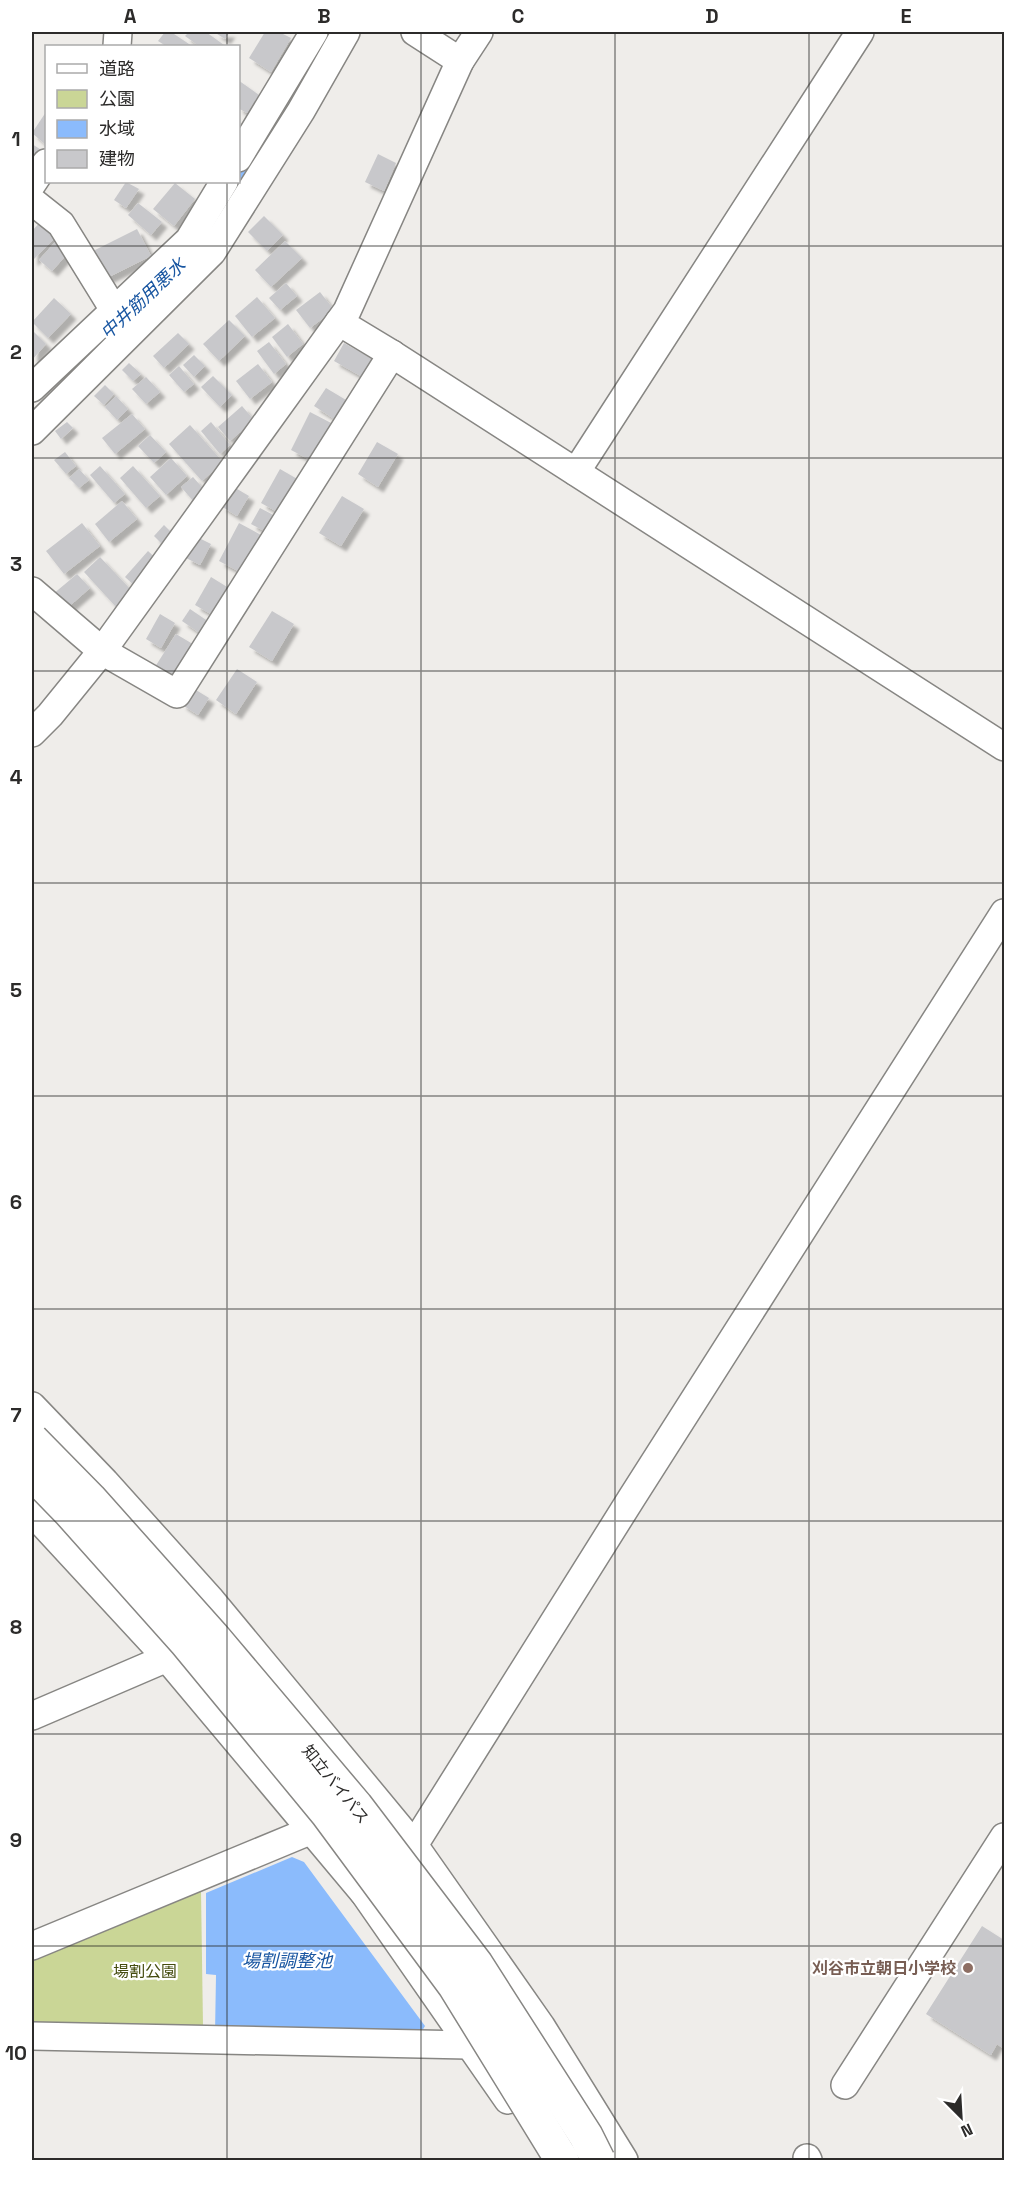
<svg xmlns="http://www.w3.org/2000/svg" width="1036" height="2192" font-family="'Space Grotesk','Noto Sans JP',sans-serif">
<defs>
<filter id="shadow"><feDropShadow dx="5.5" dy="5.5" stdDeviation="1.5" flood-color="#0004"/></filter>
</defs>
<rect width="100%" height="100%" fill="#efedea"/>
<path fill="#cad696" d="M201 1891 203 2026 32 2027V1957Z"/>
<path fill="#8bbbfc" d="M292 1857 304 1862 425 2026 419 2036 215 2034 216 1975 206 1974V1893Z"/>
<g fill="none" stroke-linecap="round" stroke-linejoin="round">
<path stroke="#8bbbfc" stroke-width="20" d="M238 180 259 146"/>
</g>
<g fill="#c8c8cb" filter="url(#shadow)">
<path d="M165 32H171L192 46H166L158 41Z"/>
<path d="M189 32H206L224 45 199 46 185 36Z"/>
<path d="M214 32H230L225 39Z"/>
<path d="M265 32H279L291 38 271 72 249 58Z"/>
<path d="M238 80 259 95 247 113 238 108Z"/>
<path d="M46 112V145L32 133Z"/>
<path d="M32 144 46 153 40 164 32 159Z"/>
<path d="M378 154 396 163 384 191 365 182Z"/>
<path d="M126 182 139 189 126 208 114 200Z"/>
<path d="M175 183 195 199 174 226 153 209Z"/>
<path d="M138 203 162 222 151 235 128 215Z"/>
<path d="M264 216 283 235 267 251 248 232Z"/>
<path d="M42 220 57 236 32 261V231Z"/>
<path d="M137 229 151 256 103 280 89 253Z"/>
<path d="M56 241 69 252 52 271 39 260Z"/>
<path d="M285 241 302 258 271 287 255 270Z"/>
<path d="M286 283 297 296 280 310 269 298Z"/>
<path d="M320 292 334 310 310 328 296 310Z"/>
<path d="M257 297 275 318 252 337 235 316Z"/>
<path d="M54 298 71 314 48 338 32 322Z"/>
<path d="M229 320 245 336 219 361 203 344Z"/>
<path d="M288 324 303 344 287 357 272 337Z"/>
<path d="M32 330 46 344 32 360Z"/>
<path d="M178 333 189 344 164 368 153 356Z"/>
<path d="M269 342 286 364 274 374 257 351Z"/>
<path d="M344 343 376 361 366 379 334 361Z"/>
<path d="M194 355 205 366 194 377 183 365Z"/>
<path d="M129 363 141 374 133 381 122 370Z"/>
<path d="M258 364 272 382 250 399 236 381Z"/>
<path d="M179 366 194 384 184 392 169 375Z"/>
<path d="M213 376 232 395 220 407 201 387Z"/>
<path d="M146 377 160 392 146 404 132 389Z"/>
<path d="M105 385 114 394 104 405 94 396Z"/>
<path d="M326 388 351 403 339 422 314 406Z"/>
<path d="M116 396 128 409 117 420 105 407Z"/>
<path d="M242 406 254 420 230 441 218 427Z"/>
<path d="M310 412 333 424 314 462 291 450Z"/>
<path d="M132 414 145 429 115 454 102 438Z"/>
<path d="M67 422 73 428 61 439 55 431Z"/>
<path d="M211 422 230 445 220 454 201 431Z"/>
<path d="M190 425 223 462 202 481 169 444Z"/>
<path d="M150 435 166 452 154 463 138 446Z"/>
<path d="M377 442 398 454 378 487 358 474Z"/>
<path d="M65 452 76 466 66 474 54 460Z"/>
<path d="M171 458 187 476 166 495 150 477Z"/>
<path d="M100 466 125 494 114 503 90 475Z"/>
<path d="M133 466 160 496 146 508 120 478Z"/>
<path d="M79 469 89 480 79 488 69 478Z"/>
<path d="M280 469 299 480 281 514 261 503Z"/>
<path d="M193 477 207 493 195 503 181 487Z"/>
<path d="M232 486 249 496 237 516 221 506Z"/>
<path d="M342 496 364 509 341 546 319 533Z"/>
<path d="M122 501 137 519 109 542 95 524Z"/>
<path d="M260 508 281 519 272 535 251 524Z"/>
<path d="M82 523 100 546 64 574 46 551Z"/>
<path d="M239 523 263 536 242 573 219 561Z"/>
<path d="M164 525 173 534 163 545 154 536Z"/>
<path d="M197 537 211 544 200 565 186 558Z"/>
<path d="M148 551 160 562 137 588 125 577Z"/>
<path d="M100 557 132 591 116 607 84 572Z"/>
<path d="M77 574 90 588 65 610 52 595Z"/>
<path d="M211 577 232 590 216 617 195 605Z"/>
<path d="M190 609 212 624 204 636 182 621Z"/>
<path d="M272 611 294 624 272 661 249 647Z"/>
<path d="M160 614 175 623 161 648 146 639Z"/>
<path d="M176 634 196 646 173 683 153 670Z"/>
<path d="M237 669 257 682 236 714 216 700Z"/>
<path d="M191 687 209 698 198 715 181 704Z"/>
<path d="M982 1926 1004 1940V2049L997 2044 991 2055 926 2014Z"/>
</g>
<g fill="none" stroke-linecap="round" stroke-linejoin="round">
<g stroke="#878683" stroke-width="30">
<g id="minor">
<path d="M415 32 460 61"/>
<path d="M479 32 460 61 347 311 339 322 392 354 1004 747"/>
<path d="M117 46 118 32"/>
<path d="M238 158 314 32"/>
<path d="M32 184 46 163"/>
<path d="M32 201 61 224 114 310"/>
<path d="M32 388 189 240 224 182"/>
<path d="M32 431 212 252 301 111 346 32"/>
<path d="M576 472 860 32"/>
<path d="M32 591 102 651 177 694 392 354"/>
<path d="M32 733 50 715 102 651 339 322"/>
<path d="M32 1406 105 1482 211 1600 414 1845 541 2026 624 2160"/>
<path d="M32 1512 167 1658 364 1893 508 2100"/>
<path d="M32 1716 167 1658"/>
<path d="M364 1893 414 1845 631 1499 1004 913"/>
<path d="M32 1946 312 1830"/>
<path d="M32 2036 468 2045"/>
<path d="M845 2085 1004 1837"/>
<path d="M807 2158 808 2160"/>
</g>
</g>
<use href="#minor" stroke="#fff" stroke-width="27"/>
<g stroke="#878683" stroke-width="36" stroke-linecap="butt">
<g id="highway-bridge">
<path d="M32 1440 90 1499 214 1638 356 1806 476 1964 586 2136 598 2160"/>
<path d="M32 1473 70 1512 186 1642 327 1813 455 1986 562 2160"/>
</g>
</g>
<use href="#highway-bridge" stroke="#fff" stroke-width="33"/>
</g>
<path fill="none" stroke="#2c2b2a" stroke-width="1.5" stroke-opacity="0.55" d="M227 32V46M421 32V2160M615 32V2160M809 32V2160M227 182V2160M32 246H1004M32 458H1004M32 671H1004M32 883H1004M32 1096H1004M32 1309H1004M32 1521H1004M32 1734H1004M32 1946H1004"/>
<circle fill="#8d6e63" stroke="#fff" stroke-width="2" cx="968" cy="1968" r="6"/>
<g text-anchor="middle" stroke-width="4.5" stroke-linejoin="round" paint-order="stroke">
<g font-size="16" fill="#2c2b2a" stroke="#fff">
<text transform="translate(336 1784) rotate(51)" y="6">知立バイパス</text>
</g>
<g font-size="16" font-weight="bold" fill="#785e54" stroke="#fff" text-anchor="end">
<text x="956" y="1974">刈谷市立朝日小学校</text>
</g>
<g font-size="16" fill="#454c0f" stroke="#fff">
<text x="145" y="1977">場割公園</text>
</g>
<g font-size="18" font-style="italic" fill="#1956a1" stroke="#fff">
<text transform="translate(143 299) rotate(-43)" y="6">中井筋用悪水</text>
<text x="287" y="1967">場割調整池</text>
</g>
</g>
<rect width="1036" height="2192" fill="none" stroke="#ffffff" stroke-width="66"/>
<rect x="45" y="45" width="195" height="138" fill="#ffffff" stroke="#abaaaa" stroke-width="1.5"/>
<rect x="57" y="64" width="30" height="9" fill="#ffffff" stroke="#abaaaa" stroke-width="1.5"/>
<text x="99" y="75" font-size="18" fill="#2c2b2a">道路</text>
<rect x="57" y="90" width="30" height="18" fill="#cad696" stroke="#abaaaa" stroke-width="1.5"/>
<text x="99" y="105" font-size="18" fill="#2c2b2a">公園</text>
<rect x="57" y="120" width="30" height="18" fill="#8bbbfc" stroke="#abaaaa" stroke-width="1.5"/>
<text x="99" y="135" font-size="18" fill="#2c2b2a">水域</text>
<rect x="57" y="150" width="30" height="18" fill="#c8c8cb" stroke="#abaaaa" stroke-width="1.5"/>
<text x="99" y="165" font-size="18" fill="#2c2b2a">建物</text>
<g transform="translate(961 2117) rotate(156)" stroke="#ffffff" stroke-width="4.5" paint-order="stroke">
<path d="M0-4.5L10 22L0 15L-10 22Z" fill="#2c2b2a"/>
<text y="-9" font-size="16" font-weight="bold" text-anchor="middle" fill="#2c2b2a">N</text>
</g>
<rect x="33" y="33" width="970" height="2126" fill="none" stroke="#2c2b2a" stroke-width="2"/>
<g font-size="20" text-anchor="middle" font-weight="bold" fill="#2c2b2a">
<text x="130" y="23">A</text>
<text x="324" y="23">B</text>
<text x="518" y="23">C</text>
<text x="712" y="23">D</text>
<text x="906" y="23">E</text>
<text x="16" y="146">1</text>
<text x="16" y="359">2</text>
<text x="16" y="571">3</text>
<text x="16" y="784">4</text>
<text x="16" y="997">5</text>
<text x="16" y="1209">6</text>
<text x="16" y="1422">7</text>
<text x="16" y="1634">8</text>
<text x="16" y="1847">9</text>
<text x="16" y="2060">10</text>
</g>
</svg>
